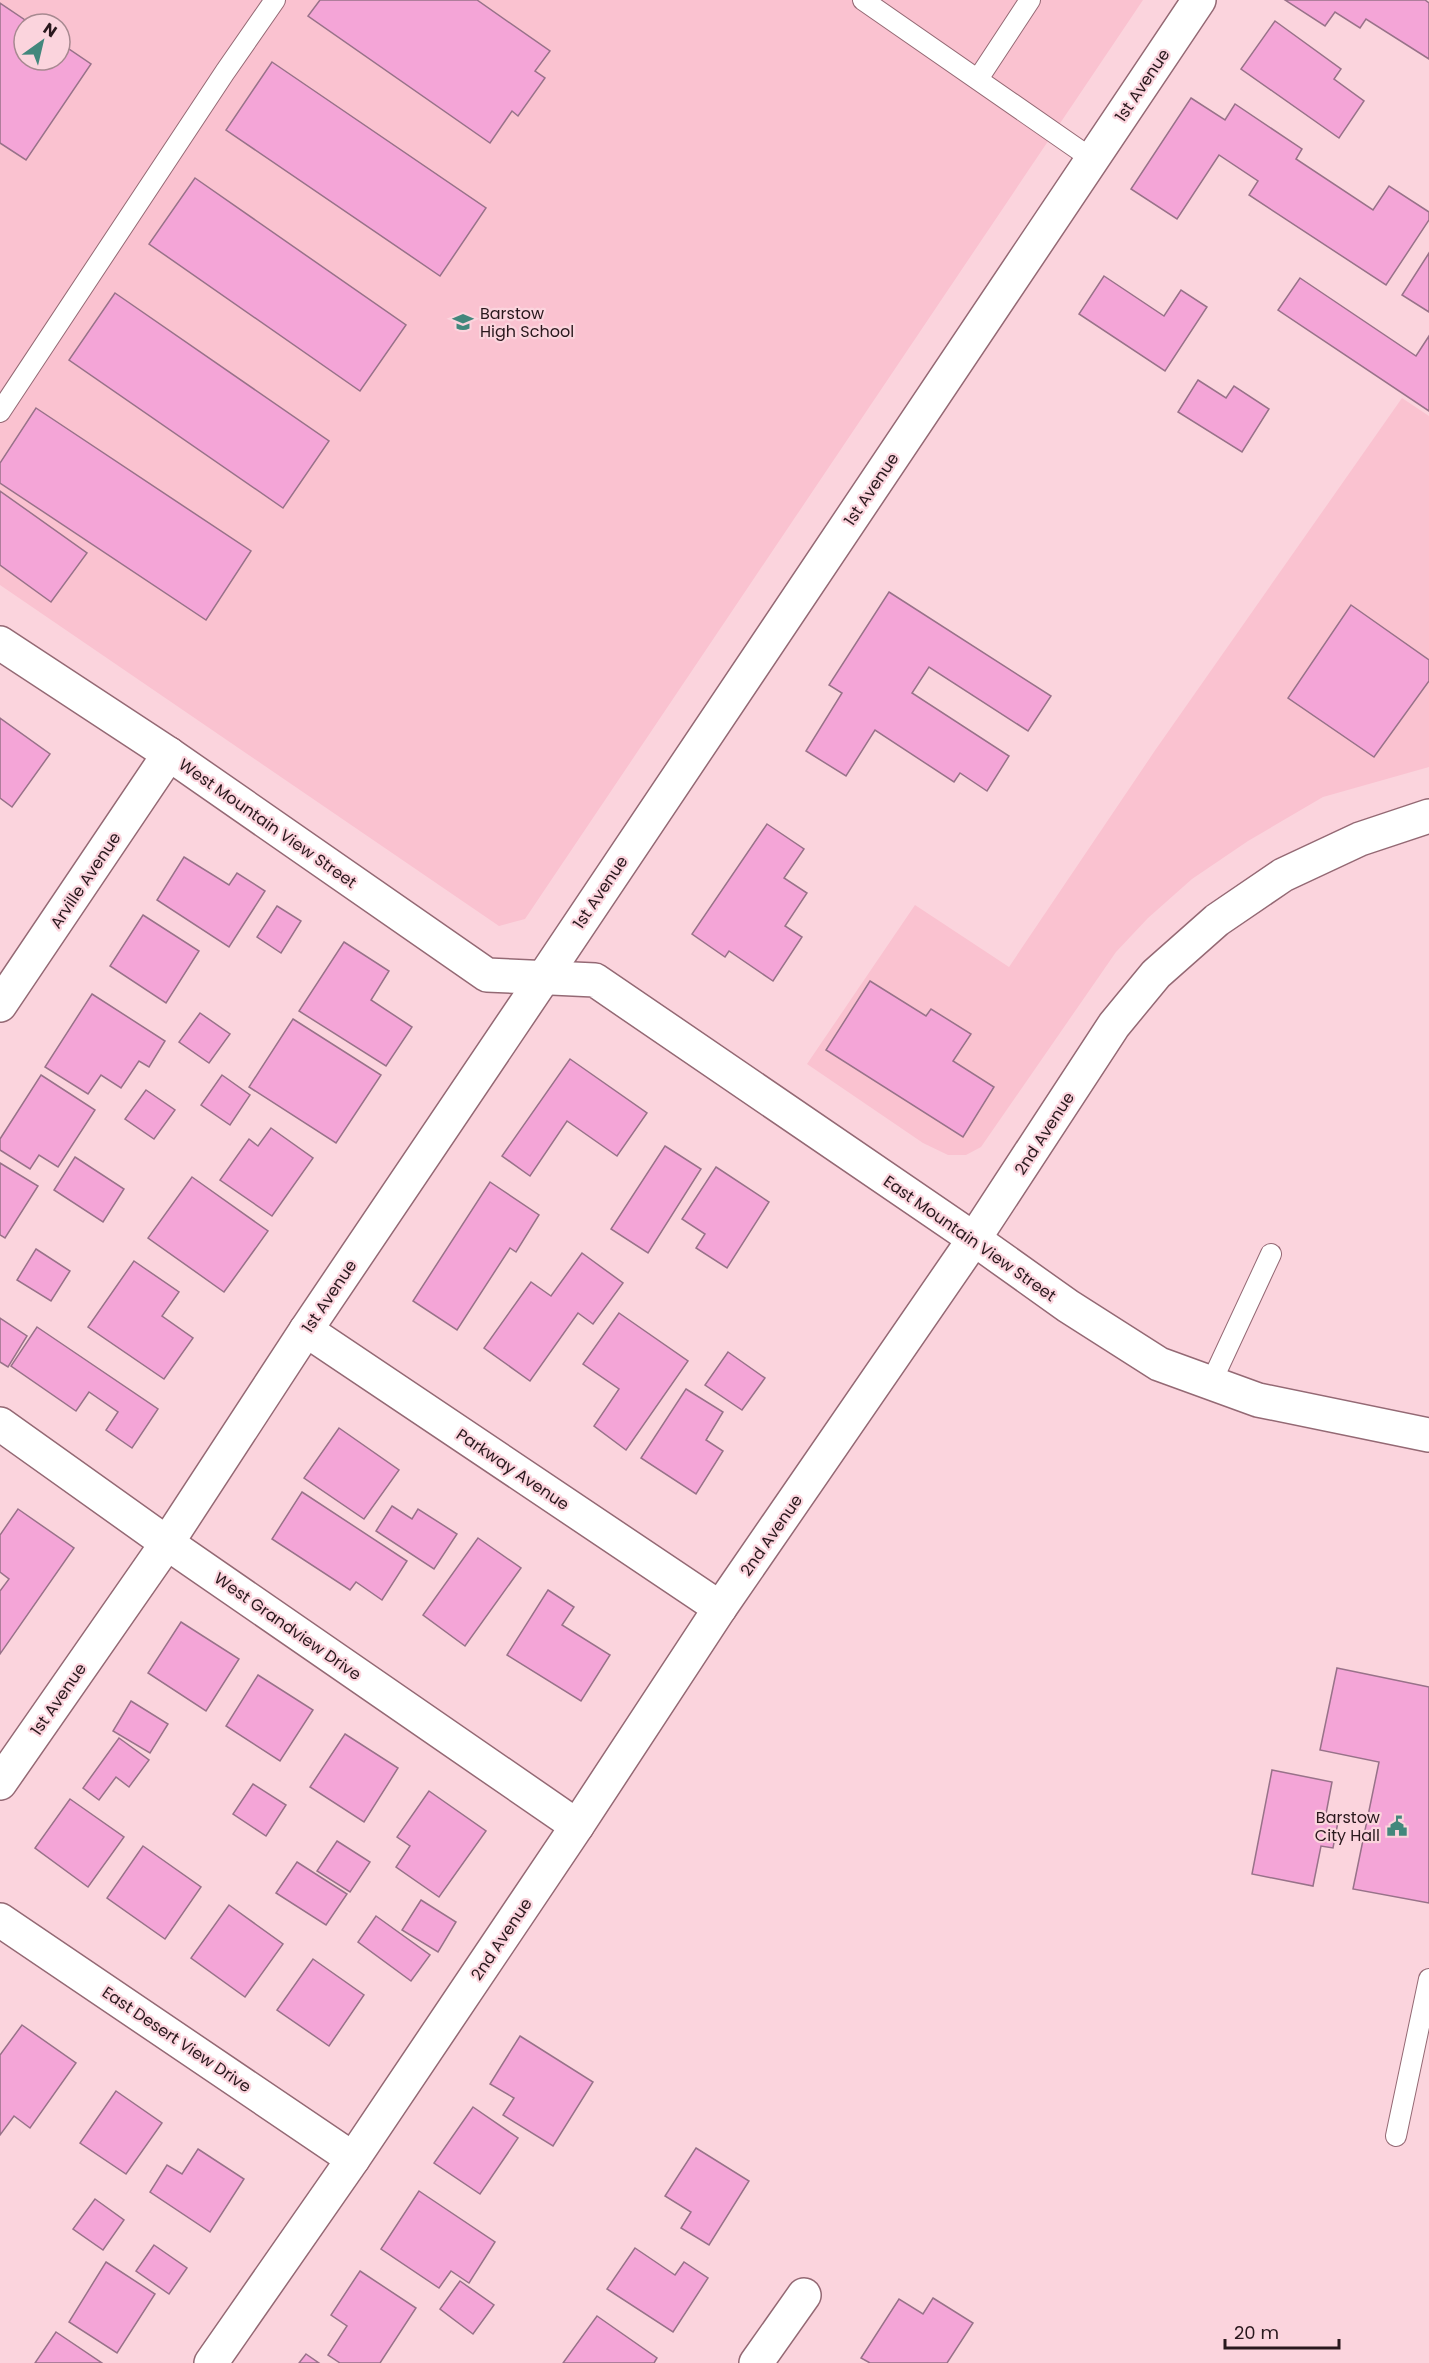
<svg xmlns="http://www.w3.org/2000/svg" width="1429" height="2363" font-family="Poppins,sans-serif">
<rect width="100%" height="100%" fill="#fbd4dd"/>
<g fill="#fac2d0" fill-rule="evenodd">
<path d="M0 0H1143L525 919 499 926 0 585ZM24 24H60V60H24Z"/>
<path d="M1402 398 1429 416V767L1323 797 1248 841 1192 879 1148 918 1116 952 981 1147 966 1155H948L923 1143 807 1064 915 905 1009 967 1156 749Z"/>
</g>
<g fill="#f4a5d7" stroke="#987289" stroke-width="1.5">
<path d="M320 0H477L550 51 535 71 545 78 518 116 512 111 490 143 308 16Z"/>
<path d="M1285 0H1425L1429 3V59L1366 19 1360 28 1335 12 1325 26Z"/>
<path d="M0 3 31 24H24V60H60V43L91 64 26 160 0 143Z"/>
<path d="M1275 21 1341 69 1334 79 1364 101 1339 138 1241 69Z"/>
<path d="M272 62 486 208 440 276 226 130Z"/>
<path d="M1191 98 1225 120 1235 104 1302 149 1296 159 1373 210 1389 186 1429 212V220L1386 285 1249 195 1258 181 1219 155 1177 219 1131 189Z"/>
<path d="M195 178 406 325 360 391 149 244Z"/>
<path d="M1429 253V312L1402 295Z"/>
<path d="M1104 276 1164 316 1181 290 1207 307 1165 371 1079 314Z"/>
<path d="M1300 278 1416 356 1429 336V411L1278 310Z"/>
<path d="M115 293 329 441 283 508 69 360Z"/>
<path d="M1198 380 1226 398 1234 386 1269 409 1242 452 1178 412Z"/>
<path d="M36 408 251 551 206 620 0 483V463Z"/>
<path d="M0 491 87 553 51 602 0 565Z"/>
<path d="M889 592 1051 696 1028 731 929 667 912 693 1009 756 987 791 960 773 954 782 875 730 846 776 806 751 842 693 829 685Z"/>
<path d="M1351 605 1429 660V681L1374 757 1288 698Z"/>
<path d="M0 718 50 754 12 807 0 798Z"/>
<path d="M767 824 804 849 784 878 807 893 785 926 802 937 773 981 729 951 725 957 692 934Z"/>
<path d="M184 857 229 885 237 873 265 891 229 947 157 900Z"/>
<path d="M277 906 301 921 281 953 257 937Z"/>
<path d="M143 915 199 951 166 1003 110 966Z"/>
<path d="M344 942 389 971 371 1000 412 1027 386 1066 299 1011Z"/>
<path d="M870 981 926 1016 931 1009 971 1034 953 1061 994 1087 963 1137 826 1050Z"/>
<path d="M92 994 165 1041 149 1067 139 1061 121 1088 101 1075 88 1094 45 1067Z"/>
<path d="M200 1013 230 1034 209 1063 179 1042Z"/>
<path d="M293 1019 381 1075 336 1143 249 1087Z"/>
<path d="M570 1059 647 1113 617 1156 567 1121 530 1176 502 1156Z"/>
<path d="M41 1075 95 1110 58 1167 39 1155 30 1169 0 1150V1139Z"/>
<path d="M222 1075 250 1095 230 1125 201 1105Z"/>
<path d="M146 1090 175 1110 154 1139 125 1119Z"/>
<path d="M271 1128 313 1158 272 1216 220 1180 249 1139 258 1146Z"/>
<path d="M665 1146 701 1169 648 1253 611 1229Z"/>
<path d="M75 1157 124 1189 103 1222 54 1190Z"/>
<path d="M0 1163 38 1186 5 1238 0 1235Z"/>
<path d="M716 1167 769 1202 727 1268 696 1248 705 1234 682 1219Z"/>
<path d="M192 1177 268 1231 224 1292 148 1238Z"/>
<path d="M490 1182 539 1215 516 1252 510 1248 457 1330 413 1301Z"/>
<path d="M36 1249 70 1271 51 1301 17 1280Z"/>
<path d="M582 1253 623 1283 593 1324 578 1313 530 1381 484 1348 531 1282 551 1296Z"/>
<path d="M134 1261 179 1292 162 1316 193 1338 164 1379 88 1327Z"/>
<path d="M619 1313 688 1361 626 1450 594 1426 619 1389 583 1364Z"/>
<path d="M0 1318 27 1336 8 1367 0 1362Z"/>
<path d="M37 1327 158 1409 132 1448 106 1430 118 1412 89 1392 76 1411 11 1366Z"/>
<path d="M728 1352 765 1378 742 1410 705 1385Z"/>
<path d="M686 1389 723 1412 706 1440 723 1451 696 1494 641 1458Z"/>
<path d="M339 1428 399 1470 364 1519 304 1478Z"/>
<path d="M302 1492 407 1561 382 1600 356 1582 350 1590 272 1539Z"/>
<path d="M392 1506 412 1519 418 1509 457 1534 434 1569 376 1531Z"/>
<path d="M18 1509 74 1548 0 1654V1591L9 1579 0 1572V1535Z"/>
<path d="M478 1538 521 1568 465 1646 423 1615Z"/>
<path d="M548 1590 574 1607 562 1625 610 1655 581 1701 507 1655Z"/>
<path d="M181 1622 239 1659 206 1711 148 1673Z"/>
<path d="M1337 1668 1429 1687V1903L1353 1889 1379 1762 1320 1750Z"/>
<path d="M258 1675 313 1710 280 1761 226 1726Z"/>
<path d="M131 1701 168 1724 150 1753 113 1731Z"/>
<path d="M345 1734 398 1768 364 1822 310 1787Z"/>
<path d="M119 1738 149 1760 129 1787 116 1777 99 1800 83 1788Z"/>
<path d="M1272 1770 1332 1782 1325 1819 1338 1822 1333 1848 1321 1846 1313 1886 1252 1874Z"/>
<path d="M253 1784 286 1805 266 1836 233 1814Z"/>
<path d="M429 1791 486 1831 439 1897 396 1867 410 1846 397 1837Z"/>
<path d="M70 1799 124 1837 88 1887 35 1848Z"/>
<path d="M337 1841 370 1862 350 1892 317 1871Z"/>
<path d="M143 1846 201 1887 165 1939 107 1898Z"/>
<path d="M297 1862 347 1894 326 1925 276 1893Z"/>
<path d="M421 1900 456 1922 438 1952 402 1930Z"/>
<path d="M229 1905 283 1944 245 1997 191 1958Z"/>
<path d="M376 1916 430 1955 411 1981 358 1942Z"/>
<path d="M313 1959 364 1995 329 2046 277 2010Z"/>
<path d="M22 2025 76 2063 30 2128 14 2116 0 2135V2055Z"/>
<path d="M520 2036 593 2082 553 2146 503 2115 514 2098 490 2084Z"/>
<path d="M116 2091 162 2123 126 2174 80 2143Z"/>
<path d="M473 2107 518 2138 480 2194 434 2163Z"/>
<path d="M696 2148 749 2181 709 2245 681 2228 691 2212 665 2196Z"/>
<path d="M198 2149 244 2179 210 2232 150 2192 167 2165 182 2174Z"/>
<path d="M419 2191 495 2242 469 2283 451 2271 439 2288 381 2249Z"/>
<path d="M95 2199 124 2220 103 2250 73 2229Z"/>
<path d="M154 2245 187 2268 169 2294 136 2271Z"/>
<path d="M635 2248 675 2275 684 2262 708 2278 673 2332 607 2289Z"/>
<path d="M106 2262 155 2294 117 2353 69 2322Z"/>
<path d="M360 2271 416 2308 380 2363H340L328 2355 347 2326 331 2315Z"/>
<path d="M460 2281 494 2305 473 2334 440 2309Z"/>
<path d="M933 2298 973 2323 947 2363H870L861 2358 899 2299 923 2314Z"/>
<path d="M597 2316 657 2358 654 2363H563Z"/>
<path d="M56 2332 102 2363H35Z"/>
<path d="M306 2354 319 2363H299Z"/>
</g>
<g fill="none" stroke-linecap="round" stroke-linejoin="round">
<g stroke="#946974" stroke-width="22">
<g id="service">
<path d="M863 0 1092 159"/>
<path d="M978 79 1030 0"/>
<path d="M0 412 225 72 275 0"/>
<path d="M1211 1383 1271 1254"/>
<path d="M1396 2136 1429 1979"/>
</g>
</g>
<g stroke="#946974" stroke-width="36">
<g id="minor">
<path d="M0 1005 169 754"/>
<path d="M306 1330 720 1608"/>
<path d="M0 1424 167 1543 577 1826"/>
<path d="M0 1783 167 1543 306 1330 544 977"/>
<path d="M0 1920 353 2159"/>
<path d="M211 2363 353 2159 577 1826 720 1608 974 1239 1114 1025 1156 974 1217 920 1283 875 1360 839 1429 816"/>
<path d="M756 2363 804 2295"/>
</g>
</g>
<g stroke="#946974" stroke-width="36">
<g id="tertiary">
<path d="M0 643 169 754 487 975 595 980 974 1239 1068 1306 1159 1364 1258 1400 1429 1435"/>
<path d="M544 977 1199 0"/>
</g>
</g>
<use href="#service" stroke="#fff" stroke-width="20"/>
<use href="#minor" stroke="#fff" stroke-width="33"/>
<use href="#tertiary" stroke="#fff" stroke-width="33"/>
</g>
<defs>
<g id="school-bare" transform="scale(1.62)"><path d="M0-5L7-2L0 1L-7-2ZM-4 1L0 2.5L4 1V4Q0 6-4 4Z" fill="#42877c" stroke="#fbd4dd" stroke-width="2.5" paint-order="stroke"/></g>
<g id="civic-bare" transform="scale(1.62)"><path d="M-.6-6.5H3V-4.5H.6V-3L4-1V1h2V6H-6V1h2V-1L-.6-3ZM-1.2 2.5V6h2.4V2.5Z" fill="#42877c" stroke="#fbd4dd" stroke-width="2.5" paint-order="stroke"/></g>
</defs>
<g fill-rule="evenodd">
<use href="#school-bare" x="463" y="322"/>
<use href="#civic-bare" x="1397" y="1826"/>
</g>
<g text-anchor="middle" stroke-width="4.5" stroke-linejoin="round" paint-order="stroke">
<g font-size="16" fill="#29181d" stroke="#fbd4dd">
<text transform="translate(1142 85) rotate(-56)" y="6">1st Avenue</text>
<text transform="translate(871 489) rotate(-56)" y="6">1st Avenue</text>
<text transform="translate(268 823) rotate(35)" y="6">West Mountain View Street</text>
<text transform="translate(85 880) rotate(-56)" y="6">Arville Avenue</text>
<text transform="translate(600 892) rotate(-56)" y="6">1st Avenue</text>
<text transform="translate(1044 1133) rotate(-57)" y="6">2nd Avenue</text>
<text transform="translate(970 1238) rotate(35)" y="6">East Mountain View Street</text>
<text transform="translate(329 1296) rotate(-56)" y="6">1st Avenue</text>
<text transform="translate(513 1469) rotate(34)" y="6">Parkway Avenue</text>
<text transform="translate(771 1535) rotate(-55)" y="6">2nd Avenue</text>
<text transform="translate(288 1626) rotate(35)" y="6">West Grandview Drive</text>
<text transform="translate(58 1699) rotate(-55)" y="6">1st Avenue</text>
<text transform="translate(501 1939) rotate(-56)" y="6">2nd Avenue</text>
<text transform="translate(177 2039) rotate(34)" y="6">East Desert View Drive</text>
</g>
<g font-size="16" fill="#29181d" stroke="#fbd4dd" text-anchor="start">
<text x="480" y="319">Barstow<tspan x="480" dy="18">High School</tspan></text>
<text x="1380" y="1823" text-anchor="end">Barstow<tspan x="1380" dy="18">City Hall</tspan></text>
</g>
</g>
<g transform="translate(42 42) rotate(34)"><circle r="28" fill="#fbd4dd" stroke="#a78990" stroke-width="1.5"/>
<path d="M0-4.5L10 22L0 15L-10 22Z" fill="#42877c"/>
<text y="-9" font-size="16" font-weight="bold" text-anchor="middle" fill="#29181d">N</text>
</g>
<path d="M1225 2339v9h114v-9" fill="none" stroke="#29181d" stroke-width="3"/>
<text x="1234" y="2339" font-size="18" fill="#29181d" stroke="#fbd4dd" stroke-width="4.5" paint-order="stroke">20 m</text>
</svg>
